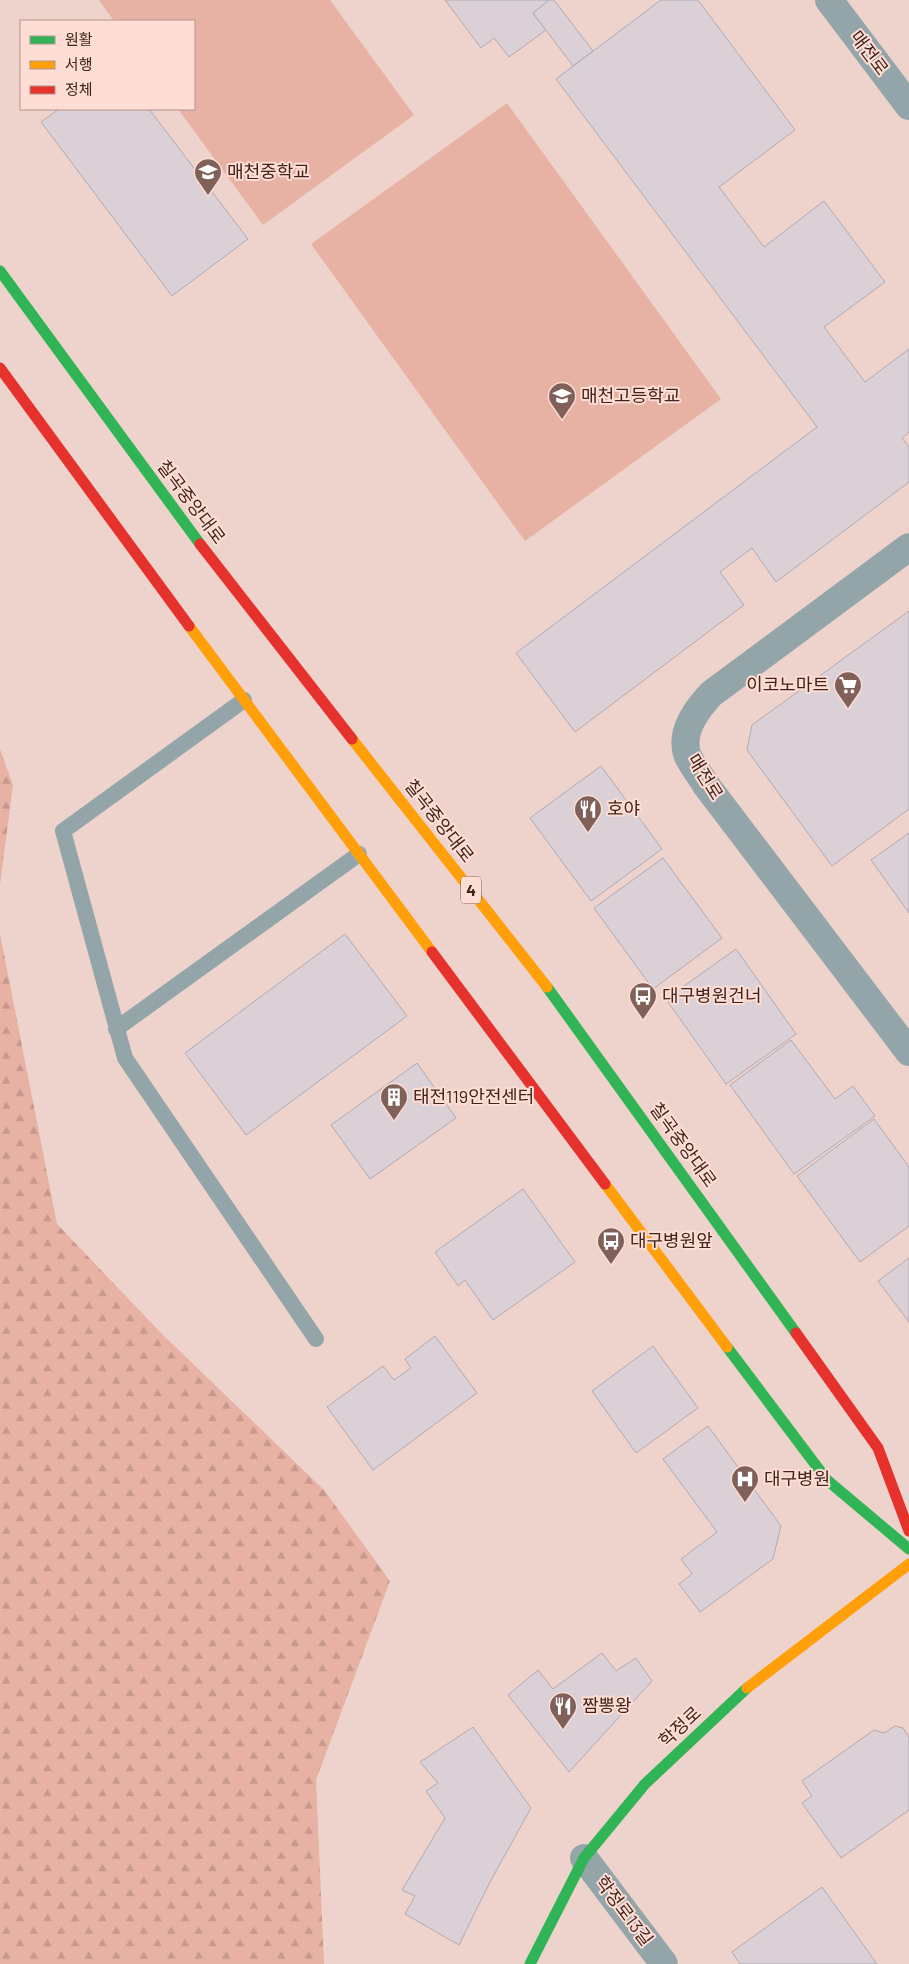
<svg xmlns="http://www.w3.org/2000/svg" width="909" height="1964" font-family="Barlow,'Noto Sans KR',sans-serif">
<defs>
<pattern id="forest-firs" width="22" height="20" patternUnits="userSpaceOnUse" patternTransform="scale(1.25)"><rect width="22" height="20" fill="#e7b2a4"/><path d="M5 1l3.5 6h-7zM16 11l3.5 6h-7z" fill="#c7998d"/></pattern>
</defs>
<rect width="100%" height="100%" fill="#eed3cc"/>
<g fill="url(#forest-firs)">
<path d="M0 749 13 785 0 885Z"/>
<path d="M0 934 57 1224 162 1334 324 1490 390 1581 316 1780 324 1964H0Z"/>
</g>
<g fill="#e7b2a4">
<path d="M99 0H330L414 115 263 225 178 109H194V21H114Z"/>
<path d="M507 103 721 399 525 541 311 244Z"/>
</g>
<g fill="#dad0d5" stroke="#b2a8b2">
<path d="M445 0H549L533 13 546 30 509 57 494 38 481 48Z"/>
<path d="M549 0H554L593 51 573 66 533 13Z"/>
<path d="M661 0H698L795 130 719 187 764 247 824 201 885 282 824 327 865 382 909 349V432L902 438 909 447V482L776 582 752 548 720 572 744 605 575 732 516 653 817 427 556 79Z"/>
<path d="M59 109H149L248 239 172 296 41 122Z"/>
<path d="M909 611V809L832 866 747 750 752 725Z"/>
<path d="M601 766 662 849 591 901 530 818Z"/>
<path d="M909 833V913L871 860Z"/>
<path d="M663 858 722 938 653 989 594 908Z"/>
<path d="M345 934 407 1016 246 1135 185 1053Z"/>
<path d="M736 949 796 1034 726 1084 666 999Z"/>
<path d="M791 1040 835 1099 853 1086 875 1116 794 1174 730 1085Z"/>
<path d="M417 1063 456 1118 370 1179 331 1125Z"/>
<path d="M874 1119 909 1167V1226L860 1262 797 1176Z"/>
<path d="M523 1189 575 1262 493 1320 465 1280 458 1286 435 1252Z"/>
<path d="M909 1258V1322L878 1281Z"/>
<path d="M435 1336 477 1393 373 1470 327 1407 383 1366 394 1380 411 1368 405 1359Z"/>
<path d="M653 1346 698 1408 636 1453 592 1391Z"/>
<path d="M708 1426 781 1526 773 1559 700 1612 679 1584 692 1574 681 1559 717 1532 663 1459Z"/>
<path d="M602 1653 616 1671 636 1658 652 1681 569 1772 508 1695 538 1670 553 1689Z"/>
<path d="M895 1726 903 1728 909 1737V1810L841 1858 802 1803 812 1796 802 1781 874 1730 884 1733Z"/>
<path d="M473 1727 531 1808 490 1882 459 1945 405 1914 415 1896 402 1890 445 1818 426 1791 438 1783 420 1762Z"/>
<path d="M822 1887 877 1964H740L732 1952Z"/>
</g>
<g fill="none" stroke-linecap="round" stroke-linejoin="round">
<g stroke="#93a5a8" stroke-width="16">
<path d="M244 700 63 831 125 1058 316 1339"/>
<path d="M116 1029 359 854"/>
</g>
<g stroke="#93a5a8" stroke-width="28">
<path d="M829 0 909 106"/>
<path d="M909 547 711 694C697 709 680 731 687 754 691 764 700 775 706 785L909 1052"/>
<path d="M584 1858 664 1964"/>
</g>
<g stroke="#30b455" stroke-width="11">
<path d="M0 271 200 544"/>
<path d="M547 987 796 1333"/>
<path d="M727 1347 827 1480 909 1549"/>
<path d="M530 1964 584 1858 645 1784 747 1688"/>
</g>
<g stroke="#ff9f0a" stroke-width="11">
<path d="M189 626 432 952"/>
<path d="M352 739 547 987"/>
<path d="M605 1184 727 1347"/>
<path d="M747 1688 909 1564"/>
</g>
<g stroke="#e5322d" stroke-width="11">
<path d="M0 368 189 626"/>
<path d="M200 544 352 739"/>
<path d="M432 952 605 1184"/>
<path d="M796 1333 878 1448 909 1531"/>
</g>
</g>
<defs>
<g id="school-pin" transform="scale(1.4375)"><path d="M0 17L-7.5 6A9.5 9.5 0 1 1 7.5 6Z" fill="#7f615a" stroke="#feddd4"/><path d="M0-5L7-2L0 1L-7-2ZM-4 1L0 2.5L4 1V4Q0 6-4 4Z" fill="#fff"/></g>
<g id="supermarket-pin" transform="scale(1.4375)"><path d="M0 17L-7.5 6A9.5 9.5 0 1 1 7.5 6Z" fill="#7f615a" stroke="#feddd4"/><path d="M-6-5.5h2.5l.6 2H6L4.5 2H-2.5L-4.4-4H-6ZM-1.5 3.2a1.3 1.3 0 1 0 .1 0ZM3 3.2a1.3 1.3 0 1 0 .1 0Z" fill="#fff"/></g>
<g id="restaurant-pin" transform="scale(1.4375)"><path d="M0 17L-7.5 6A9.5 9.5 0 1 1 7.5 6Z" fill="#7f615a" stroke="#feddd4"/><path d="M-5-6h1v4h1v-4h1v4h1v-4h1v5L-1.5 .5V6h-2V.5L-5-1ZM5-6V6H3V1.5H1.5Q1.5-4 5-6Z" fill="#fff"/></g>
<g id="bus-pin" transform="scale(1.4375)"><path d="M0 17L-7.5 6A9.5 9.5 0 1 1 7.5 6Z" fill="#7f615a" stroke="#feddd4"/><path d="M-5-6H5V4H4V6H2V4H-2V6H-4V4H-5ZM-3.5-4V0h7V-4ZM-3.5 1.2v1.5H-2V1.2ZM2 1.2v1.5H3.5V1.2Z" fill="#fff"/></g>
<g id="building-pin" transform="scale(1.4375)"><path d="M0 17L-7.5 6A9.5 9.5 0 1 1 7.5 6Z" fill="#7f615a" stroke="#feddd4"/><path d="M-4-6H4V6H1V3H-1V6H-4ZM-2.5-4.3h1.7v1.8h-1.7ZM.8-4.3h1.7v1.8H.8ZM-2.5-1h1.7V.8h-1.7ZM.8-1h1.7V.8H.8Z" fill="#fff"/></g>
<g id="hospital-pin" transform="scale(1.4375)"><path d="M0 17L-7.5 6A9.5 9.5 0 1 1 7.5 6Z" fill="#7f615a" stroke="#feddd4"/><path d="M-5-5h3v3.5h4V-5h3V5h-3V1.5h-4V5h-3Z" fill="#fff"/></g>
</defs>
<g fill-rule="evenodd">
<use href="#school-pin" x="208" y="172"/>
<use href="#school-pin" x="562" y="396"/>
<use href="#supermarket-pin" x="848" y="685"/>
<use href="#restaurant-pin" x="588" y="809"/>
<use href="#bus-pin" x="643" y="996"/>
<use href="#building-pin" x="394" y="1097"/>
<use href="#bus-pin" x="611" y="1241"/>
<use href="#hospital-pin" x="745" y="1479"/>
<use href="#restaurant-pin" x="563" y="1706"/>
</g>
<g text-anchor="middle" stroke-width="4" stroke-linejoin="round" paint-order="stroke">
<rect fill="#feddd4" stroke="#7b5c53" stroke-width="1" x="461" y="876.5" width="20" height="27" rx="4"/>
<g font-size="16" font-weight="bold" fill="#43241c">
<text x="471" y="896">4</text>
</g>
<g font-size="18" fill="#43241c" stroke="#feddd4">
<text transform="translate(869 53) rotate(53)" y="6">매전로</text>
<text transform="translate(191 502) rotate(53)" y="6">칠곡중앙대로</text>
<text transform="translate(705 777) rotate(58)" y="6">매전로</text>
<text transform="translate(439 821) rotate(52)" y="6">칠곡중앙대로</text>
<text transform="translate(683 1145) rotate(54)" y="6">칠곡중앙대로</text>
<text transform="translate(680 1727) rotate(-43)" y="6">학정로</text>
<text transform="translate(624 1911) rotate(53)" y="6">학정로13길</text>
</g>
<g font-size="18" fill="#43241c" stroke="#feddd4" text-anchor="start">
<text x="227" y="178">매천중학교</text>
<text x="581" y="402">매천고등학교</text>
<text x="829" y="691" text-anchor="end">이코노마트</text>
<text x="607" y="815">호야</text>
<text x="662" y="1002">대구병원건너</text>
<text x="413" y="1103">태전119안전센터</text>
<text x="630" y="1247">대구병원앞</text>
<text x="764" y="1485">대구병원</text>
<text x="582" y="1712">짬뽕왕</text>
</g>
</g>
<rect x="20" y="20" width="175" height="90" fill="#feddd4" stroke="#b3938a"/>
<rect x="30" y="36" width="25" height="8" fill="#30b455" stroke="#b3938a"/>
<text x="65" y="45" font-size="15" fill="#43241c">원활</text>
<rect x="30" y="61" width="25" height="8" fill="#ff9f0a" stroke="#b3938a"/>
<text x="65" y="70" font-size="15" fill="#43241c">서행</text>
<rect x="30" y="86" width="25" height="8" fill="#e5322d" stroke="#b3938a"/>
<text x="65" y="95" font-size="15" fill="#43241c">정체</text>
</svg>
